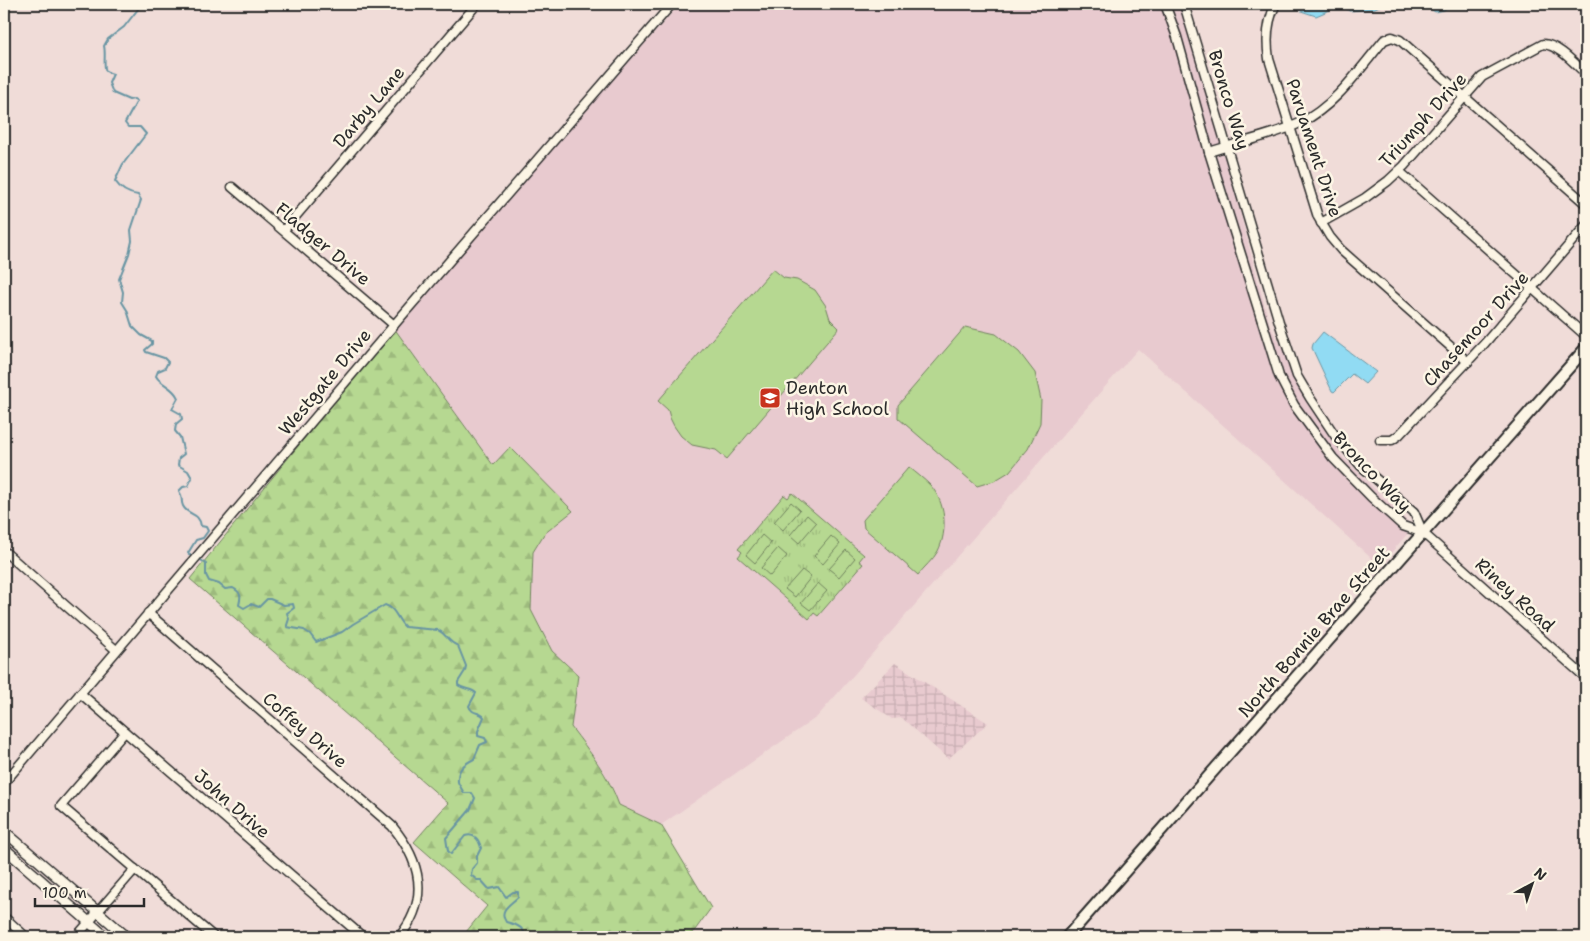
<svg xmlns="http://www.w3.org/2000/svg" width="1590" height="941" font-family="'Shantell Sans',sans-serif">
<defs>
<pattern id="industrial-grid" width="8" height="8" patternUnits="userSpaceOnUse" patternTransform="scale(1.25)"><rect width="8" height="8" fill="#e8cacf"/><path d="M0 4h8M4 0v8" fill="none" stroke="#c7aeb2"/></pattern>
<pattern id="grass-tufts" width="24" height="20" patternUnits="userSpaceOnUse" patternTransform="scale(1.25)"><rect width="24" height="20" fill="#b6d891"/><path d="M3 7l-1-3M5 7V3M7 7l1-3M15 17l-1-3M17 17v-4M19 17l1-3" fill="none" stroke="#9dba7d"/></pattern>
<pattern id="forest-firs" width="22" height="20" patternUnits="userSpaceOnUse" patternTransform="scale(1.25)"><rect width="22" height="20" fill="#b6d891"/><path d="M5 1l3.5 6h-7zM16 11l3.5 6h-7z" fill="#9dba7d"/></pattern>
</defs>
<rect width="100%" height="100%" fill="#f0dcd8"/>
<filter id="ink" filterUnits="userSpaceOnUse"><feTurbulence type="fractalNoise" baseFrequency=".02" numOctaves="2"/><feDisplacementMap in="SourceGraphic" scale="10" xChannelSelector="R" yChannelSelector="G"/><feConvolveMatrix kernelMatrix="1 2 1 2 8 2 1 2 1" color-interpolation-filters="sRGB"/></filter>
<g filter="url(#ink)">
<path fill="#e8cacf" d="M680 4H1184L1189 18 1270 326 1341 455 1413 527 1380 566 1138 349 817 717 661 825 619 805 614 791 604 772 571 726 578 675 552 651 531 610 533 552 543 534 572 512 509 447 494 466 394 328Z"/>
<path fill="url(#industrial-grid)" d="M895 663 988 723 948 759 902 718 892 719 861 698Z"/>
<path fill="url(#grass-tufts)" stroke="#70825e" d="M792 493 864 555 859 561 863 564 818 616 814 613 809 619 738 557 742 552 738 549 784 495 788 498Z"/>
<path fill="url(#forest-firs)" stroke="#70825e" d="M394 328 493 465 510 447 573 511 544 534 533 552 531 610 552 651 578 675 571 727C590 752 609 776 619 805L661 825 711 908 690 937H462L487 906 414 842 448 803 190 579Z"/>
<g fill="#b6d891" stroke="#70825e">
<path d="M773 269 784 278 797 280 815 290 826 306 830 319 839 328 727 459 716 450 692 445 681 436 674 426 670 418 668 410 658 401Z"/>
<path d="M965 327 996 334 1019 352 1035 373 1041 400 1040 423 1028 449 1009 472 994 481 977 486 898 418V405Z"/>
<path d="M909 467C916 473 924 479 930 485 946 502 948 531 938 551 933 560 924 567 918 575L864 528 863 520Z"/>
<path d="M791 502 800 510 783 530 774 522Z"/>
<path d="M807 515 816 523 799 543 790 535Z"/>
<path d="M762 535 771 543 755 563 746 555Z"/>
<path d="M831 536 840 544 823 564 814 556Z"/>
<path d="M778 548 787 556 770 576 761 568Z"/>
<path d="M846 550 855 558 839 577 829 569Z"/>
<path d="M802 570 811 577 795 597 785 589Z"/>
<path d="M818 583 827 591 810 610 801 603Z"/>
</g>
<g fill="#91dbf3" stroke="#6895a3">
<path d="M1293 4H1332L1330 10 1316 16 1301 11Z"/>
<path d="M1341 4H1384L1373 9 1349 11Z"/>
<path d="M1423 4H1453L1444 10 1435 12Z"/>
<path d="M1323 332 1376 372 1365 384 1352 374 1334 392 1332 391 1312 348 1313 344Z"/>
</g>
<g fill="none" stroke-linecap="round" stroke-linejoin="round">
<g stroke="#6895a3" stroke-width="2">
<path d="M142 4 124 27 108 39 104 46C106 53 103 68 106 71 108 73 111 73 113 74L109 83 113 93 129 100 134 99 137 101 125 123 128 127H140L146 134 123 164 115 181C121 190 129 194 138 195L141 200 131 230 132 241 129 254 119 279 123 292 122 302 127 310 132 326 141 335 152 341V344L145 350 146 352 164 358 168 362 165 368 158 371 156 376C161 385 174 387 178 398L172 409 181 414 182 419 176 424 175 431 180 437 184 454 179 458 178 465 188 471 192 478 188 486 183 487 179 491C184 498 180 500 183 506 188 516 199 512 201 526L206 527 208 531 203 538 196 540 188 553 192 557"/>
<path d="M201 560 206 564V575L209 581 219 584 225 589 233 588C242 593 241 597 239 605L244 608 251 604 259 607 267 599H270L284 605 293 604 294 608 287 613 289 619 287 625V627L304 630 310 634 316 642 342 632 353 624 385 605C396 608 397 620 405 627L438 630C448 635 446 641 458 646L466 666 465 671 458 682V685C464 690 471 688 476 693L469 706C472 715 480 711 484 717L478 731V736L485 738 487 742 480 745 474 759C464 764 457 769 458 782 459 785 463 791 464 793H472L475 798 470 810 446 838 448 851 451 854 465 836C474 833 479 839 481 848L477 856V863L472 869 471 875 477 880H481L489 889 499 887 506 897 513 892H518V897C510 905 498 910 506 922 514 924 522 926 525 934L523 937"/>
</g>
<g stroke="#2b2b2b" stroke-width="11">
<g id="minor">
<path d="M1165 4 1177 37 1209 152 1271 350 1279 376 1294 405 1333 458 1371 497 1403 526 1423 533 1586 678"/>
<path d="M1184 4 1279 322 1297 376 1310 398 1336 437 1360 465 1414 512 1423 533"/>
<path d="M1276 4C1267 21 1266 40 1269 59L1318 217 1330 237 1341 250 1468 362"/>
<path d="M1209 152C1237 143 1274 135 1300 123 1335 106 1359 70 1384 40L1392 37 1400 40 1586 204"/>
<path d="M1399 171 1586 336"/>
<path d="M232 187 394 325"/>
<path d="M1321 223 1365 198 1388 181 1404 166 1482 77 1543 44C1559 45 1575 64 1586 74"/>
<path d="M284 230 477 4"/>
<path d="M1380 440H1392L1399 435 1485 343 1586 225"/>
<path d="M4 551 116 650"/>
<path d="M148 613 392 826C421 861 430 900 399 937"/>
<path d="M80 693 363 937"/>
<path d="M125 732 61 806 214 937"/>
<path d="M4 783 394 325 672 4"/>
<path d="M4 917 26 937"/>
<path d="M76 937 135 869"/>
</g>
</g>
<g stroke="#2b2b2b" stroke-width="12">
<g id="tertiary">
<path d="M4 831 127 937"/>
<path d="M4 848 106 937"/>
</g>
</g>
<g stroke="#2b2b2b" stroke-width="14">
<path id="secondary" d="M1067 937 1586 348"/>
</g>
<use href="#minor" stroke="#fcf5e5" stroke-width="8"/>
<use href="#tertiary" stroke="#fcf5e5" stroke-width="9"/>
<use href="#secondary" stroke="#fcf5e5" stroke-width="10"/>
</g>
</g>
<defs>
<g id="school-square" transform="scale(1.125)"><rect x="-9" y="-9" width="18" height="18" rx="4" fill="#c8321e" stroke="#fcf5e5"/><path d="M0-5L7-2L0 1L-7-2ZM-4 1L0 2.5L4 1V4Q0 6-4 4Z" fill="#fff"/></g>
</defs>
<g fill-rule="evenodd">
<use href="#school-square" x="770" y="398"/>
</g>
<g text-anchor="middle" stroke-width="5" stroke-linejoin="round" paint-order="stroke">
<g font-size="18" fill="#2b2b2b" stroke="#fcf5e5">
<text transform="translate(1229 100) rotate(73)" y="6">Bronco Way</text>
<text transform="translate(369 107) rotate(-50)" y="6">Darby Lane</text>
<text transform="translate(1423 120) rotate(-48)" y="6">Triumph Drive</text>
<text transform="translate(1314 148) rotate(72)" y="6">Paruament Drive</text>
<text transform="translate(323 244) rotate(40)" y="6">Fladger Drive</text>
<text transform="translate(1476 329) rotate(-48)" y="6">Chasemoor Drive</text>
<text transform="translate(325 382) rotate(-50)" y="6">Westgate Drive</text>
<text transform="translate(1372 472) rotate(46)" y="6">Bronco Way</text>
<text transform="translate(1515 595) rotate(42)" y="6">Riney Road</text>
<text transform="translate(1314 632) rotate(-49)" y="6">North Bonnie Brae Street</text>
<text transform="translate(305 730) rotate(41)" y="6">Coffey Drive</text>
<text transform="translate(232 804) rotate(41)" y="6">John Drive</text>
</g>
<g font-size="18" fill="#2b2b2b" stroke="#fcf5e5" text-anchor="start">
<text x="786" y="394">Denton<tspan x="786" dy="21">High School</tspan></text>
</g>
</g>
<rect width="1590" height="941" fill="none" stroke="#fcf5e5" stroke-width="20"/>
<rect x="10" y="10" width="1570" height="921" fill="none" stroke="#2b2b2b" stroke-width="2" filter="url(#ink)"/>
<g transform="translate(1532 884) rotate(40)" stroke="#fcf5e5" stroke-width="4" paint-order="stroke">
<path d="M0-4L9 19L0 12L-9 19Z" fill="#2b2b2b"/>
<text y="-8" font-size="14" font-weight="bold" text-anchor="middle" fill="#2b2b2b">N</text>
</g>
<path d="M35 898v8h109v-8" fill="none" stroke="#2b2b2b" stroke-width="2.5"/>
<text x="42" y="898" font-size="15" fill="#2b2b2b" stroke="#fcf5e5" stroke-width="4" paint-order="stroke">100 m</text>
</svg>
